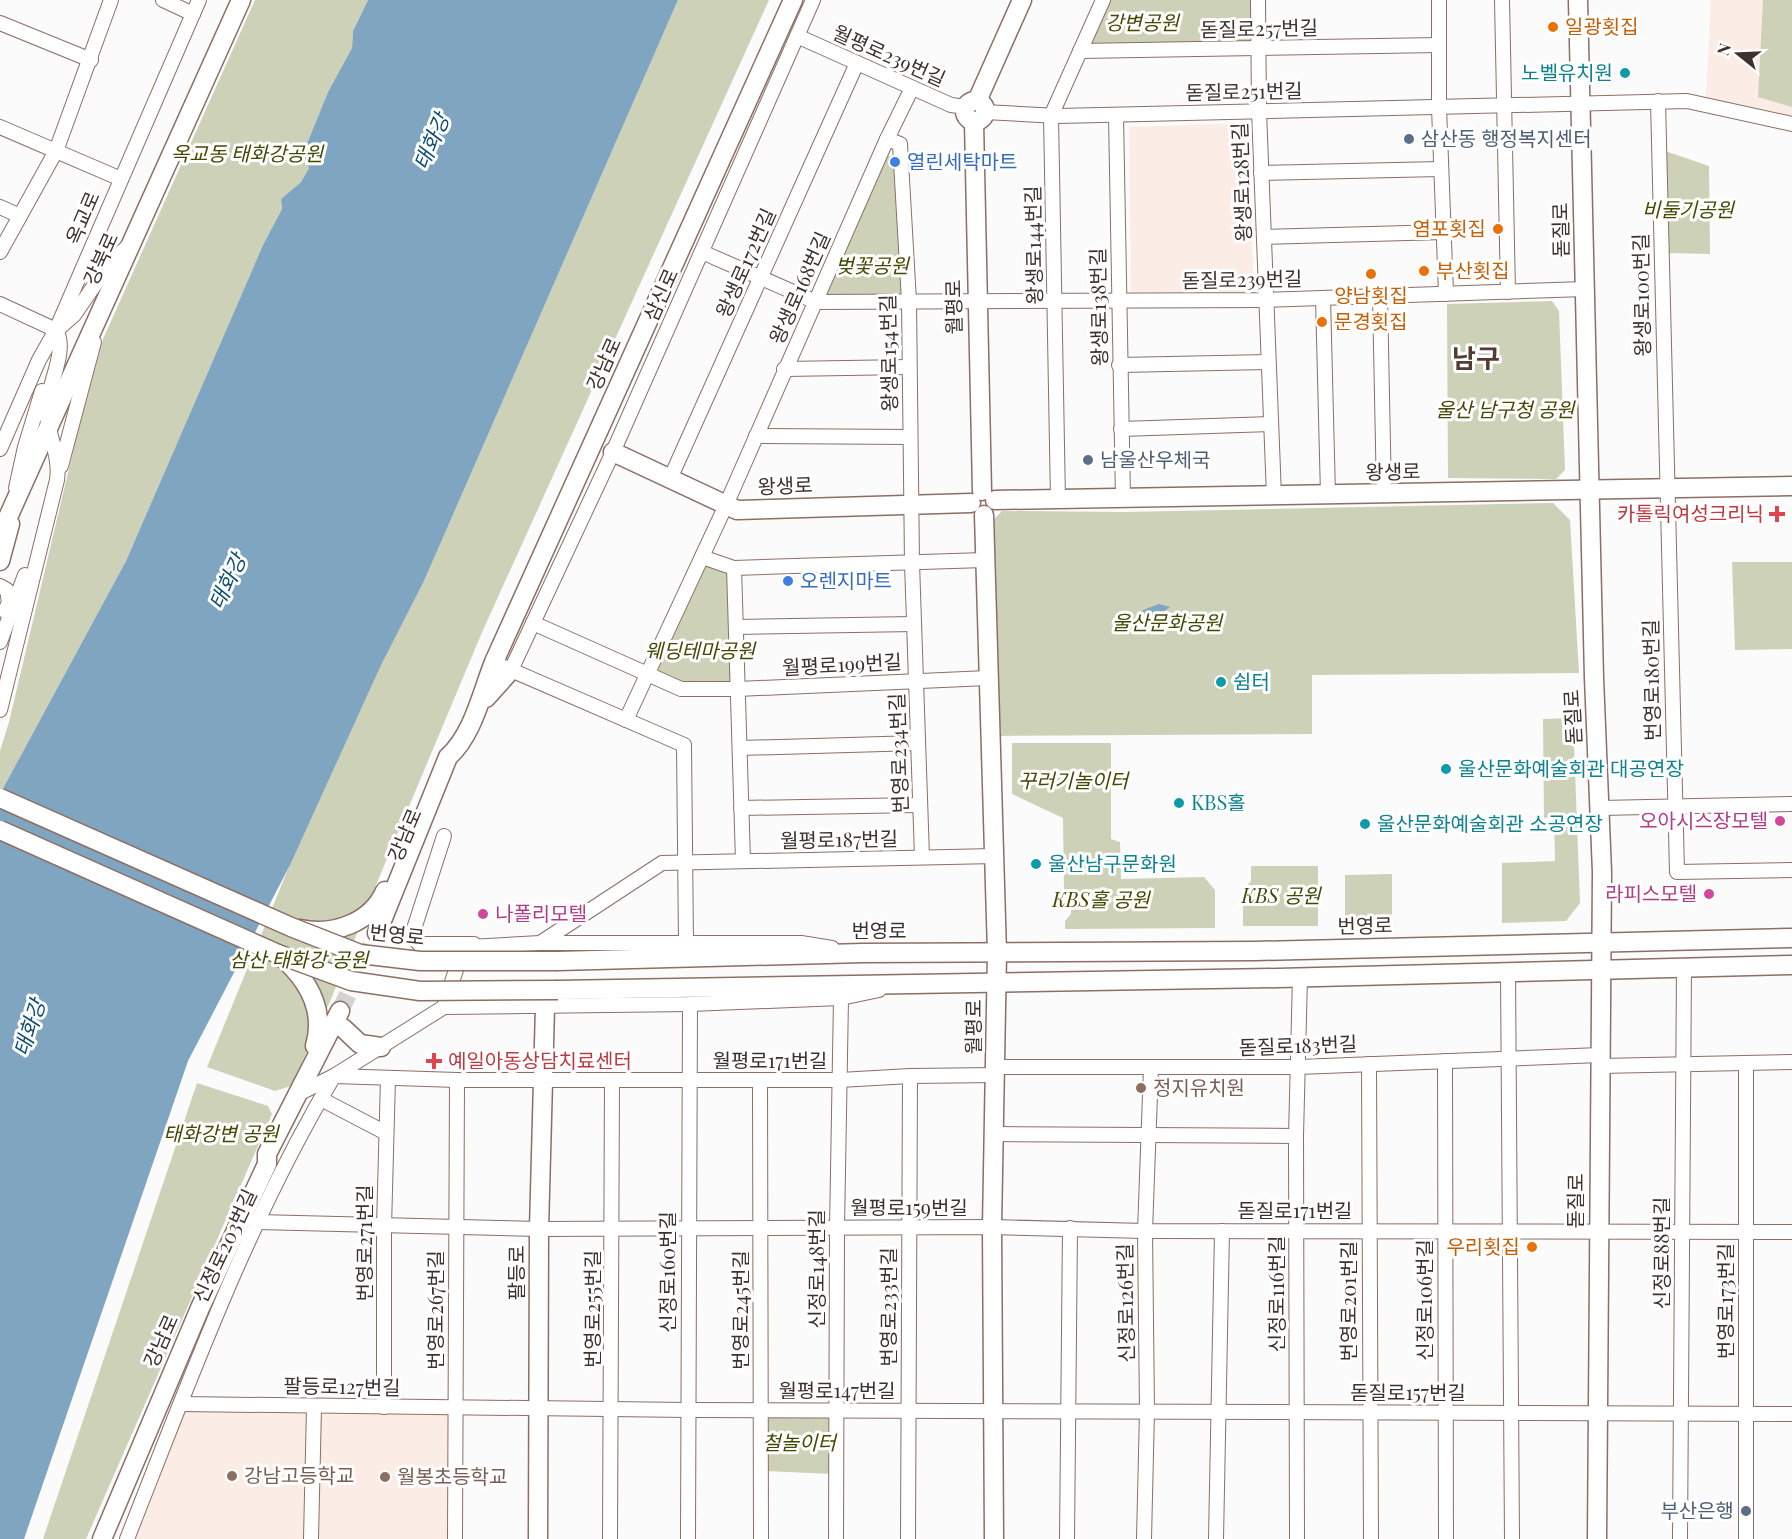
<svg xmlns="http://www.w3.org/2000/svg" width="1792" height="1539" font-family="'Playfair Display','Noto Sans KR',serif">
<rect width="100%" height="100%" fill="#fbfbfb"/>
<g fill="#fcece6">
<path d="M1711 0H1792V117L1706 98Z"/>
<path d="M1248 123 1254 293 1131 292 1129 127Z"/>
<path d="M182 1409 308 1413 305 1539H133Z"/>
<path d="M320 1414H451V1539H317Z"/>
</g>
<g fill="#cdd1b8">
<path d="M255 0H368L353 31 352 48 328 92 302 156 309 168 301 182 281 199 282 209 263 245 126 561 0 794V751L9 722 75 443 103 339Z"/>
<path d="M678 0H769L483 630 376 885 332 997 291 1086 275 1091 207 1067 340 742 424 581Z"/>
<path d="M1108 0H1253L1254 45 1086 47Z"/>
<path d="M1763 0H1792V107L1758 97Z"/>
<path d="M1665 151 1709 166 1710 254 1666 253Z"/>
<path d="M886 155 894 157 903 290 898 296H826Z"/>
<path d="M1552 301 1559 311 1565 470 1556 479 1448 478 1447 304Z"/>
<path d="M1553 503 1570 520 1579 673 1312 675V734L996 736 991 522 1002 511 1124 512Z"/>
<path d="M702 557 734 568 738 689H681L647 674Z"/>
<path d="M1732 562H1792V649L1735 650Z"/>
<path d="M1573 718 1580 903 1566 921 1502 923V863L1555 861 1554 817 1544 818 1543 719Z"/>
<path d="M1012 743H1111V839L1120 842 1121 879 1204 877 1215 890V928L1065 929V921L1071 914V904L1064 893 1063 818 1012 794Z"/>
<path d="M1251 866H1318V926H1243V891L1251 881Z"/>
<path d="M1392 874V922L1345 923V875Z"/>
<path d="M197 1083 268 1106 272 1114 86 1539H43Z"/>
<path d="M765 1414 833 1416V1474L765 1471Z"/>
</g>
<g fill="#80a5c0">
<path d="M368 0H678L424 581 381 665 290 865 188 1061 24 1539H0V794L126 561 263 245 282 209 281 199 301 182 309 168 302 156 328 92 352 48 353 31Z"/>
<path d="M1159 604 1170 607 1150 621 1135 624 1143 610Z"/>
</g>
<g fill="none" stroke-linecap="round" stroke-linejoin="round">
<path stroke="#d5d3d2" stroke-width="18" stroke-dasharray="18 9" stroke-linecap="butt" d="M340 1011 377 933"/>
<g stroke="#8b6f65" stroke-width="16">
<g id="minor">
<path d="M163 0 193 14"/>
<path d="M1258 0 1259 111 1274 496"/>
<path d="M1439 0V107L1446 294"/>
<path d="M1502 0 1508 292"/>
<path d="M0 23 91 60"/>
<path d="M797 36 951 105 966 107"/>
<path d="M1080 51 1439 45"/>
<path d="M1658 101 1677 872 1792 870"/>
<path d="M985 112 1058 116 1687 101 1792 124"/>
<path d="M1116 115 1123 498"/>
<path d="M0 127 121 179"/>
<path d="M887 139 900 144 909 301 912 563 922 857"/>
<path d="M1261 173 1441 169"/>
<path d="M0 207 20 216"/>
<path d="M1264 237 1444 232"/>
<path d="M0 252 56 151 111 0"/>
<path d="M702 252 816 302 1266 300 1585 289"/>
<path d="M1380 296 1384 495"/>
<path d="M1323 298 1328 495"/>
<path d="M0 304 56 330"/>
<path d="M58 329 74 315 109 264 128 246"/>
<path d="M1119 365 1268 362"/>
<path d="M784 369 909 367"/>
<path d="M1121 429 1271 424"/>
<path d="M756 436 910 437"/>
<path d="M0 449 39 360 56 330 199 0"/>
<path d="M61 466 94 342"/>
<path d="M670 479 857 63"/>
<path d="M16 488 25 447 42 391"/>
<path d="M1058 500 1051 116 1103 0"/>
<path d="M702 557 734 568 985 560"/>
<path d="M734 568 743 861"/>
<path d="M0 586 7 590 9 602 5 611"/>
<path d="M533 623 681 689H738L988 678"/>
<path d="M736 627 914 624"/>
<path d="M0 642 25 575"/>
<path d="M504 667 684 745 686 943"/>
<path d="M511 670 613 452 813 0"/>
<path d="M0 710 57 480C61 452 45 433 47 407 48 384 68 351 56 330"/>
<path d="M626 720 726 505 887 139 912 88"/>
<path d="M740 748 918 743"/>
<path d="M741 808 920 805"/>
<path d="M1600 808 1792 804"/>
<path d="M444 836 412 935 419 944H474"/>
<path d="M540 943H801L832 948"/>
<path d="M1508 972 1512 1539"/>
<path d="M879 990 841 998 690 1004 444 1007 461 954 469 947 540 943 662 863 995 856"/>
<path d="M1445 1061 1446 1539"/>
<path d="M1746 1063V1539"/>
<path d="M1369 1064 1371 1539"/>
<path d="M1600 1066 1792 1062"/>
<path d="M997 1067H1299L1600 1055"/>
<path d="M334 1076 457 1080H840L910 1076 996 1075"/>
<path d="M760 1080 761 1539"/>
<path d="M298 1094 334 1076 444 1007"/>
<path d="M321 1099 386 1133"/>
<path d="M995 1134 1296 1136"/>
<path d="M257 1222 539 1229 992 1227 1145 1231 1792 1232"/>
<path d="M181 1404 688 1410 1792 1414"/>
<path d="M384 1407V1227L388 1078"/>
<path d="M127 1539C189 1382 247 1222 334 1076"/>
<path d="M311 1539 314 1407"/>
<path d="M455 1539 457 1080"/>
<path d="M610 1539 612 1080"/>
<path d="M688 1539 690 1004"/>
<path d="M836 1539 837 1229 841 998"/>
<path d="M908 1539 910 1076"/>
<path d="M1067 1539 1070 1228"/>
<path d="M1144 1539 1147 1411 1145 1231 1151 1068"/>
<path d="M1216 1539 1222 1231"/>
<path d="M1297 1539 1296 1136 1300 977"/>
<path d="M1680 1539 1684 967"/>
</g>
</g>
<g stroke="#8b6f65" stroke-width="21">
<g id="major">
<path d="M1578 0 1594 678 1602 872 1597 1539"/>
<circle cx="975" cy="111" r="10"/>
<path d="M977 101 1022 0"/>
<path d="M974 122 982 491"/>
<path d="M613 452 737 510 971 503"/>
<path d="M995 500 1792 486"/>
<path d="M984 515 997 953 992 1227 994 1539"/>
<path d="M0 535 241 0"/>
<path d="M0 561 10 524"/>
<path d="M486 698 511 670"/>
<path d="M300 929C333 936 371 923 385 891"/>
<path d="M377 933 448 757C473 735 482 692 494 662L793 0"/>
<path d="M278 954C307 978 326 1008 315 1046"/>
<path d="M558 961 863 953 1256 951 1792 938"/>
<path d="M558 990 1278 978 1792 965"/>
<path d="M343 1028 360 1044 381 1047"/>
<path d="M102 1539 200 1308 267 1164V1154L340 1011"/>
<path d="M538 1539 539 1229 545 1007"/>
</g>
</g>
<use href="#minor" stroke="#fff" stroke-width="14"/>
<use href="#major" stroke="#fff" stroke-width="18"/>
<g stroke="#8b6f65" stroke-width="21" stroke-linecap="butt">
<g id="major-bridge">
<path d="M0 798 291 927 360 954 420 961H558"/>
<path d="M0 830 278 954 351 981 420 991 558 990"/>
</g>
</g>
<use href="#major-bridge" stroke="#fff" stroke-width="18"/>
</g>
<g fill="#e8710a" stroke="#fff" stroke-width="2">
<circle cx="1553" cy="27" r="6"/>
<circle cx="1498" cy="229" r="6"/>
<circle cx="1424" cy="271" r="6"/>
<circle cx="1371" cy="274" r="6"/>
<circle cx="1322" cy="322" r="6"/>
<circle cx="1532" cy="1247" r="6"/>
</g>
<g fill="#0f9aa8" stroke="#fff" stroke-width="2">
<circle cx="1625" cy="73" r="6"/>
<circle cx="1221" cy="682" r="6"/>
<circle cx="1446" cy="769" r="6"/>
<circle cx="1179" cy="803" r="6"/>
<circle cx="1365" cy="824" r="6"/>
<circle cx="1036" cy="864" r="6"/>
</g>
<g fill="#5c6f8a" stroke="#fff" stroke-width="2">
<circle cx="1409" cy="139" r="6"/>
<circle cx="1088" cy="460" r="6"/>
<circle cx="1746" cy="1511" r="6"/>
</g>
<g fill="#3f7fe0" stroke="#fff" stroke-width="2">
<circle cx="895" cy="162" r="6"/>
<circle cx="788" cy="581" r="6"/>
</g>
<g fill="#e0444e" stroke="#fff" stroke-width="2">
<path d="M1774 505h6v6h6v6h-6v6h-6v-6h-6v-6h6z"/>
<path d="M431 1052h6v6h6v6h-6v6h-6v-6h-6v-6h6z"/>
</g>
<g fill="#d1479c" stroke="#fff" stroke-width="2">
<circle cx="1780" cy="821" r="6"/>
<circle cx="1709" cy="894" r="6"/>
<circle cx="483" cy="914" r="6"/>
</g>
<g fill="#8d6e63" stroke="#fff" stroke-width="2">
<circle cx="1141" cy="1088" r="6"/>
<circle cx="232" cy="1476" r="6"/>
<circle cx="385" cy="1477" r="6"/>
</g>
<g text-anchor="middle" stroke-width="6" stroke-linejoin="round" paint-order="stroke">
<g font-size="20" font-style="italic" fill="#434903" stroke="#fff">
<text x="1142" y="30">강변공원</text>
<text x="247" y="161">옥교동 태화강공원</text>
<text x="1688" y="217">비둘기공원</text>
<text x="872" y="273">벚꽃공원</text>
<text x="1505" y="417">울산 남구청 공원</text>
<text x="1167" y="630">울산문화공원</text>
<text x="700" y="658">웨딩테마공원</text>
<text x="1073" y="788">꾸러기놀이터</text>
<text x="1281" y="903">KBS 공원</text>
<text x="1101" y="907">KBS홀 공원</text>
<text x="299" y="967">삼산 태화강 공원</text>
<text x="221" y="1141">태화강변 공원</text>
<text x="799" y="1450">철놀이터</text>
</g>
<g font-size="20" fill="#c56008" stroke="#fff" text-anchor="start">
<text x="1565" y="34">일광횟집</text>
<text x="1486" y="236" text-anchor="end">염포횟집</text>
<text x="1436" y="278">부산횟집</text>
<text x="1371" y="303" text-anchor="middle">양남횟집</text>
<text x="1334" y="329">문경횟집</text>
<text x="1520" y="1254" text-anchor="end">우리횟집</text>
</g>
<g font-size="20" fill="#3d312d" stroke="#fff">
<text transform="translate(1259 29) rotate(-1)" y="7">돋질로257번길</text>
<text transform="translate(889 56) rotate(24)" y="7">월평로239번길</text>
<text transform="translate(1244 92) rotate(-1)" y="7">돋질로251번길</text>
<text transform="translate(1242 182) rotate(-92)" y="7">왕생로128번길</text>
<text transform="translate(83 218) rotate(-67)" y="7">옥교로</text>
<text transform="translate(1561 230) rotate(-91)" y="7">돋질로</text>
<text transform="translate(1034 245) rotate(-91)" y="7">왕생로144번길</text>
<text transform="translate(101 259) rotate(-66)" y="7">강북로</text>
<text transform="translate(746 263) rotate(-66)" y="7">왕생로172번길</text>
<text transform="translate(1242 280) rotate(-1)" y="7">돋질로239번길</text>
<text transform="translate(800 288) rotate(-66)" y="7">왕생로168번길</text>
<text transform="translate(661 295) rotate(-66)" y="7">삼신로</text>
<text transform="translate(1642 295) rotate(-91)" y="7">왕생로100번길</text>
<text transform="translate(954 307) rotate(-91)" y="7">월평로</text>
<text transform="translate(1099 307) rotate(-91)" y="7">왕생로138번길</text>
<text transform="translate(889 353) rotate(-91)" y="7">왕생로154번길</text>
<text transform="translate(604 364) rotate(-66)" y="7">강남로</text>
<text transform="translate(1393 472) rotate(-1)" y="7">왕생로</text>
<text transform="translate(785 486) rotate(-2)" y="7">왕생로</text>
<text transform="translate(842 665) rotate(-3)" y="7">월평로199번길</text>
<text transform="translate(1652 680) rotate(-91)" y="7">번영로180번길</text>
<text transform="translate(1573 717) rotate(-93)" y="7">돋질로</text>
<text transform="translate(899 753) rotate(-92)" y="7">번영로234번길</text>
<text transform="translate(405 835) rotate(-67)" y="7">강남로</text>
<text transform="translate(839 840) rotate(-1)" y="7">월평로187번길</text>
<text transform="translate(1365 926) rotate(-1)" y="7">번영로</text>
<text x="879" y="938">번영로</text>
<text transform="translate(397 935) rotate(6)" y="7">번영로</text>
<text transform="translate(974 1027) rotate(-90)" y="7">월평로</text>
<text transform="translate(1298 1046) rotate(-2)" y="7">돋질로183번길</text>
<text x="770" y="1068">월평로171번길</text>
<text transform="translate(1576 1201) rotate(-90)" y="7">돋질로</text>
<text x="909" y="1215">월평로159번길</text>
<text x="1295" y="1218">돋질로171번길</text>
<text transform="translate(365 1243) rotate(-90)" y="7">번영로271번길</text>
<text transform="translate(225 1246) rotate(-65)" y="7">신정로203번길</text>
<text transform="translate(1662 1253) rotate(-90)" y="7">신정로88번길</text>
<text transform="translate(817 1269) rotate(-90)" y="7">신정로148번길</text>
<text transform="translate(668 1272) rotate(-90)" y="7">신정로160번길</text>
<text transform="translate(517 1273) rotate(-90)" y="7">팔등로</text>
<text transform="translate(1277 1294) rotate(-90)" y="7">신정로116번길</text>
<text transform="translate(1425 1300) rotate(-90)" y="7">신정로106번길</text>
<text transform="translate(1349 1301) rotate(-90)" y="7">번영로201번길</text>
<text transform="translate(1726 1301) rotate(-90)" y="7">번영로173번길</text>
<text transform="translate(1126 1303) rotate(-91)" y="7">신정로126번길</text>
<text transform="translate(889 1307) rotate(-90)" y="7">번영로233번길</text>
<text transform="translate(593 1309) rotate(-90)" y="7">번영로255번길</text>
<text transform="translate(436 1310) rotate(-90)" y="7">번영로267번길</text>
<text transform="translate(741 1310) rotate(-90)" y="7">번영로245번길</text>
<text transform="translate(161 1341) rotate(-66)" y="7">강남로</text>
<text transform="translate(342 1387) rotate(1)" y="7">팔등로127번길</text>
<text x="837" y="1398">월평로147번길</text>
<text x="1408" y="1400">돋질로157번길</text>
</g>
<g font-size="20" fill="#0d838f" stroke="#fff" text-anchor="start">
<text x="1613" y="80" text-anchor="end">노벨유치원</text>
<text x="1233" y="689">쉼터</text>
<text x="1458" y="776">울산문화예술회관 대공연장</text>
<text x="1191" y="810">KBS홀</text>
<text x="1377" y="831">울산문화예술회관 소공연장</text>
<text x="1048" y="871">울산남구문화원</text>
</g>
<g font-size="20" fill="#4e5e75" stroke="#fff" text-anchor="start">
<text x="1421" y="146">삼산동 행정복지센터</text>
<text x="1100" y="467">남울산우체국</text>
<text x="1734" y="1518" text-anchor="end">부산은행</text>
</g>
<g font-size="20" fill="#366cbe" stroke="#fff" text-anchor="start">
<text x="907" y="169">열린세탁마트</text>
<text x="800" y="588">오렌지마트</text>
</g>
<g font-size="20" fill="#be3a42" stroke="#fff" text-anchor="end">
<text x="1764" y="521">카톨릭여성크리닉</text>
<text x="448" y="1068" text-anchor="start">예일아동상담치료센터</text>
</g>
<g font-size="20" fill="#b23c85" stroke="#fff" text-anchor="end">
<text x="1768" y="828">오아시스장모텔</text>
<text x="1697" y="901">라피스모텔</text>
<text x="495" y="921" text-anchor="start">나폴리모텔</text>
</g>
<g font-size="20" fill="#785e54" stroke="#fff" text-anchor="start">
<text x="1153" y="1095">정지유치원</text>
<text x="244" y="1483">강남고등학교</text>
<text x="397" y="1484">월봉초등학교</text>
</g>
<g font-size="21" font-style="italic" fill="#0e4e73" stroke="#fff">
<text transform="translate(432 142) rotate(-67)" y="7">태화강</text>
<text transform="translate(228 582) rotate(-65)" y="7">태화강</text>
<text transform="translate(30 1028) rotate(-72)" y="7">태화강</text>
</g>
<g font-size="26" font-weight="bold" fill="#553c33" stroke="#fff">
<text x="1476" y="368">남구</text>
</g>
</g>
<g transform="translate(1738 54) rotate(288)" stroke="#ffffff" stroke-width="4.5" paint-order="stroke">
<path d="M0-4.5L10 22L0 15L-10 22Z" fill="#3d312d"/>
<text y="-9" font-size="16" font-weight="bold" text-anchor="middle" fill="#3d312d">N</text>
</g>
</svg>
